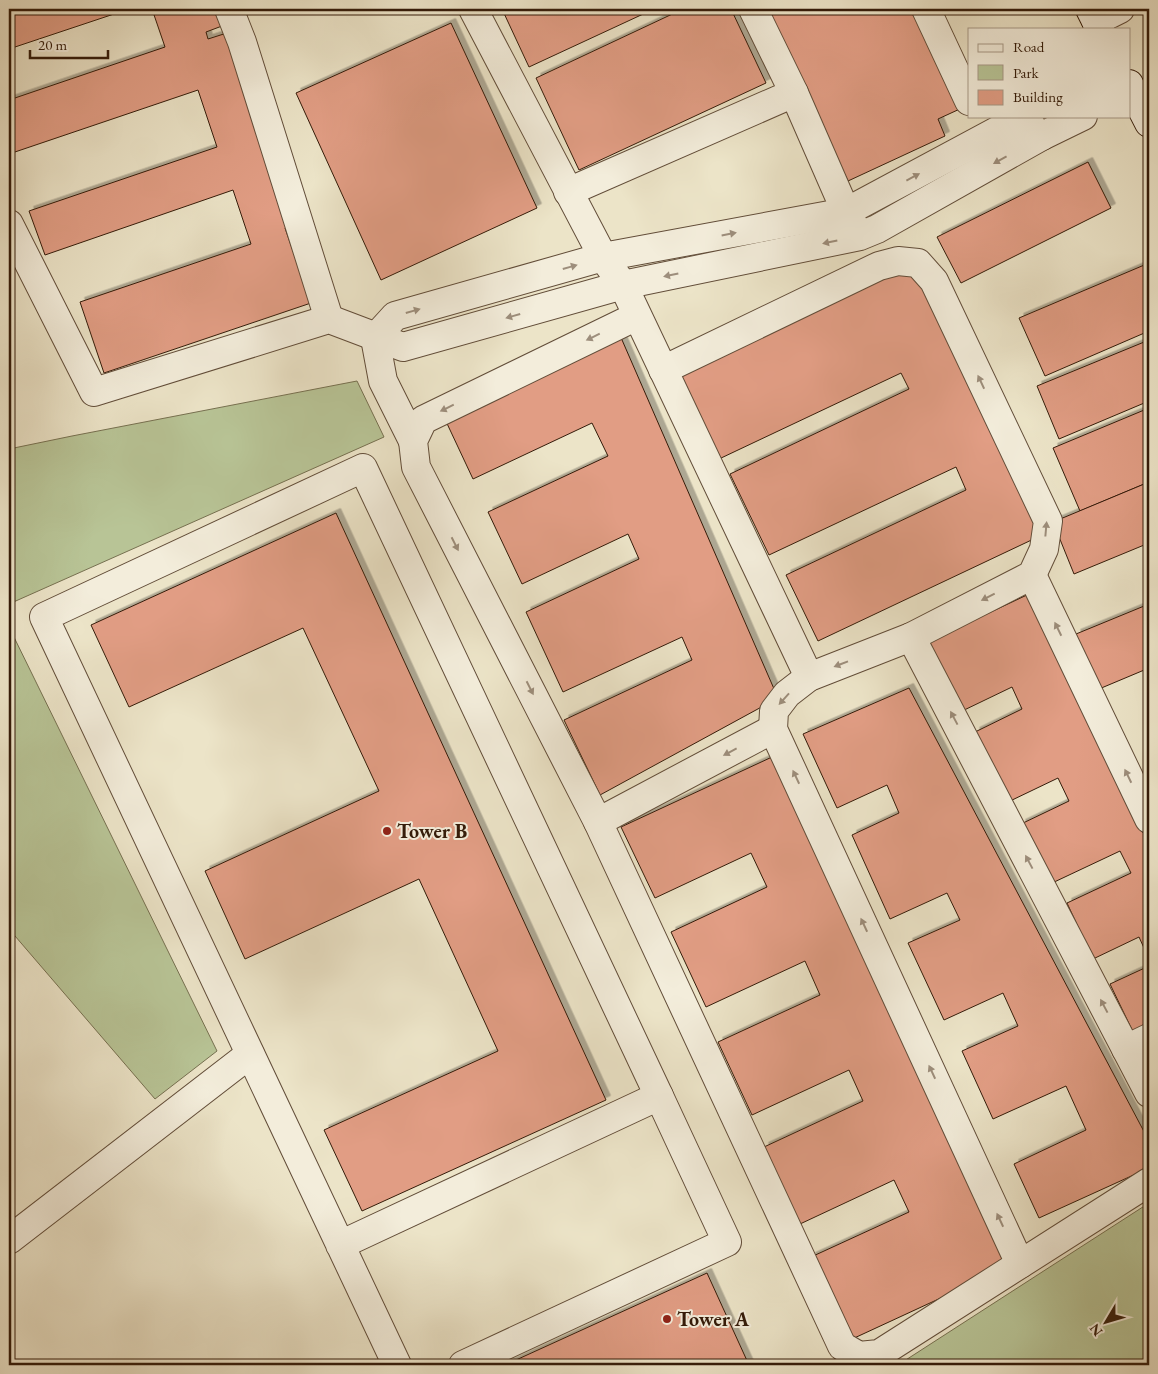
<svg xmlns="http://www.w3.org/2000/svg" width="1158" height="1374" font-family="'EB Garamond',serif">
<defs>
<filter id="shadow"><feDropShadow dx="4.5" dy="-4.5" stdDeviation="0" flood-color="#0004"/></filter>
</defs>
<rect width="100%" height="100%" fill="#ece4c8"/>
<filter id="stains"><feTurbulence type="fractalNoise" baseFrequency=".004" numOctaves="4"/><feColorMatrix values="0 0 0 0 .2 0 0 0 0 .09 0 0 0 0 .02 0 0 0 .5 -.17"/></filter>
<radialGradient id="worn" r=".72"><stop offset=".6" stop-color="#630" stop-opacity="0"/><stop offset="1" stop-color="#630" stop-opacity=".3"/></radialGradient>
<g fill="#b8c496" stroke="#767050">
<path d="M357 381 384 437 9 604V449L72 436Z"/>
<path d="M9 627 217 1051 155 1099 9 929Z"/>
<path d="M1149 1203V1365H898Z"/>
</g>
<g fill="#e19d84" stroke="#341b09" filter="url(#shadow)">
<path d="M13 9H129L9 49V10Z"/>
<path d="M152 9H216L222 26 206 32 208 39 230 32 296 224 285 228 311 303 104 373 80 302 251 244 233 190 45 255 29 211 217 147 198 90 9 154V100L165 47Z"/>
<path d="M502 9H654L529 67Z"/>
<path d="M683 9H731L766 83 579 170 536 78Z"/>
<path d="M767 9H916L962 108 938 119 945 136 848 181Z"/>
<path d="M451 23 537 208 381 280 296 93Z"/>
<path d="M1088 162 1111 208 961 283 937 237Z"/>
<path d="M1149 263V331L1045 376 1019 318Z"/>
<path d="M911 264 1040 536 818 641 786 575 966 490 956 467 769 555 730 474 909 389 901 373 719 459 679 375Z"/>
<path d="M619 333 778 698 600 795 564 720 692 660 682 637 563 692 526 612 639 559 628 534 522 584 488 512 608 456 592 423 473 479 443 415Z"/>
<path d="M1149 340V401L1059 439 1037 386Z"/>
<path d="M1149 408V482L1080 511 1053 448Z"/>
<path d="M1149 482V543L1074 574 1053 522Z"/>
<path d="M336 513 606 1100 362 1211 324 1130 498 1051 419 879 245 959 205 871 379 791 303 628 129 707 91 625Z"/>
<path d="M1029 594 1149 845V959L1139 937 1093 959 1067 903 1131 873 1120 851 1050 884 1021 824 1069 801 1058 778 1008 802 975 732 1022 709 1012 687 958 713 925 643Z"/>
<path d="M1149 604V668L1099 689 1076 634Z"/>
<path d="M909 688 1149 1141V1168L1039 1218 1014 1164 1086 1130 1066 1086 993 1119 962 1051 1018 1026 1003 993 944 1020 908 943 960 920 947 893 890 919 852 835 899 813 887 785 837 808 803 734Z"/>
<path d="M772 757 1010 1266 850 1340 811 1257 909 1212 894 1180 800 1224 764 1147 863 1101 849 1070 752 1115 718 1042 820 995 805 961 706 1007 671 932 767 887 751 853 655 898 621 827Z"/>
<path d="M1149 966V1027L1134 1034 1110 984Z"/>
<path d="M707 1273 749 1365H505Z"/>
</g>
<g fill="none" stroke-linecap="round" stroke-linejoin="round">
<g stroke="#624d39" stroke-width="30">
<g id="street">
<path d="M229 9 242 42 329 319"/>
<path d="M473 9 603 257 623 285 809 677"/>
<path d="M926 9 969 101"/>
<path d="M1096 21 1120 9"/>
<path d="M794 93 846 212 854 226"/>
<path d="M1030 124 1035 132 1042 136 1083 116"/>
<path d="M568 192 794 93 753 9"/>
<path d="M9 224 94 392 329 319 403 347 623 285 860 236 877 229 1042 136"/>
<path d="M637 316 423 420 413 441 416 467 598 822 842 1346 859 1356 879 1354 1149 1182"/>
<path d="M375 338 395 316 603 257 846 212 1025 116"/>
<path d="M375 338 383 381 413 441"/>
<path d="M663 370 879 266 898 261 918 263 934 281 1048 521 1044 549 1032 575 911 637 809 677 787 694 774 711 773 729 1020 1264"/>
<path d="M1032 575 1149 819"/>
<path d="M911 637 1149 1093"/>
<path d="M598 822 773 729"/>
<path d="M1126 1049 1149 1038"/>
<path d="M9 1240 250 1054"/>
<path d="M340 1245 659 1096 363 468 44 617 397 1365"/>
<path d="M463 1365 727 1242 659 1096"/>
</g>
</g>
<g stroke="#341b09" stroke-width="30">
<g id="secondary">
<path d="M1090 9 1100 29"/>
<path d="M1129 84 1149 123"/>
</g>
</g>
<use href="#street" stroke="#f3eddb" stroke-width="28"/>
<use href="#secondary" stroke="#f3eddb" stroke-width="28"/>
</g>
<defs><path id="oneway-solid" d="M-6-.8H1V-3.2L6.5 0L1 3.2V.8H-6Z" transform="scale(1.25)"/></defs>
<g fill="#9d8e7c">
<use href="#oneway-solid" transform="translate(1000 160) rotate(151)"/>
<use href="#oneway-solid" transform="translate(913 177) rotate(-28)"/>
<use href="#oneway-solid" transform="translate(729 234) rotate(-11)"/>
<use href="#oneway-solid" transform="translate(830 242) rotate(168)"/>
<use href="#oneway-solid" transform="translate(570 267) rotate(-16)"/>
<use href="#oneway-solid" transform="translate(671 275) rotate(168)"/>
<use href="#oneway-solid" transform="translate(413 311) rotate(-16)"/>
<use href="#oneway-solid" transform="translate(513 316) rotate(164)"/>
<use href="#oneway-solid" transform="translate(593 337) rotate(154)"/>
<use href="#oneway-solid" transform="translate(981 382) rotate(-115)"/>
<use href="#oneway-solid" transform="translate(447 408) rotate(154)"/>
<use href="#oneway-solid" transform="translate(1046 529) rotate(-85)"/>
<use href="#oneway-solid" transform="translate(455 544) rotate(63)"/>
<use href="#oneway-solid" transform="translate(988 597) rotate(153)"/>
<use href="#oneway-solid" transform="translate(1058 629) rotate(-116)"/>
<use href="#oneway-solid" transform="translate(841 664) rotate(159)"/>
<use href="#oneway-solid" transform="translate(530 688) rotate(63)"/>
<use href="#oneway-solid" transform="translate(784 699) rotate(132)"/>
<use href="#oneway-solid" transform="translate(954 718) rotate(-118)"/>
<use href="#oneway-solid" transform="translate(730 752) rotate(152)"/>
<use href="#oneway-solid" transform="translate(1128 776) rotate(-116)"/>
<use href="#oneway-solid" transform="translate(796 777) rotate(-115)"/>
<use href="#oneway-solid" transform="translate(1029 862) rotate(-118)"/>
<use href="#oneway-solid" transform="translate(864 925) rotate(-115)"/>
<use href="#oneway-solid" transform="translate(1104 1006) rotate(-118)"/>
<use href="#oneway-solid" transform="translate(932 1072) rotate(-115)"/>
<use href="#oneway-solid" transform="translate(1000 1220) rotate(-115)"/>
</g>
<g fill="#8f2418" stroke="#f3eddb" stroke-width="2">
<circle cx="387" cy="831" r="5"/>
<circle cx="667" cy="1319" r="5"/>
</g>
<g text-anchor="middle" stroke-width="4" stroke-linejoin="round" paint-order="stroke">
<g font-size="20" font-weight="bold" fill="#341b09" stroke="#f3eddb" text-anchor="start">
<text x="397" y="838">Tower B</text>
<text x="677" y="1326">Tower A</text>
</g>
</g>
<rect width="1158" height="1374" fill="none" stroke="#ece4c8" stroke-width="30"/>
<rect x="10" y="10" width="1138" height="1354" fill="none" stroke="#341b09" stroke-width="2.5"/>
<rect x="15" y="15" width="1128" height="1344" fill="none" stroke="#341b09"/>
<rect x="968" y="28" width="162" height="90" fill="#f3eddb" stroke="#a79987"/>
<rect x="978" y="44" width="25" height="8" fill="#f3eddb" stroke="#a79987"/>
<text x="1013" y="52" font-size="15" fill="#341b09">Road</text>
<rect x="978" y="65" width="25" height="15" fill="#b8c496" stroke="#a79987"/>
<text x="1013" y="78" font-size="15" fill="#341b09">Park</text>
<rect x="978" y="90" width="25" height="15" fill="#e19d84" stroke="#a79987"/>
<text x="1013" y="102" font-size="15" fill="#341b09">Building</text>
<g transform="translate(1106 1322) rotate(232)" stroke="#f3eddb" stroke-width="4" paint-order="stroke">
<path d="M0-4L9 19L0 12L-9 19Z" fill="#341b09"/>
<text y="-8" font-size="14" font-weight="bold" text-anchor="middle" fill="#341b09">N</text>
</g>
<path d="M30 50v8h78v-8" fill="none" stroke="#341b09" stroke-width="2.5"/>
<text x="38" y="50" font-size="15" fill="#341b09" stroke="#f3eddb" stroke-width="4" paint-order="stroke">20 m</text>
<rect width="100%" height="100%" filter="url(#stains)"/>
<rect width="100%" height="100%" fill="url(#worn)"/>
</svg>
